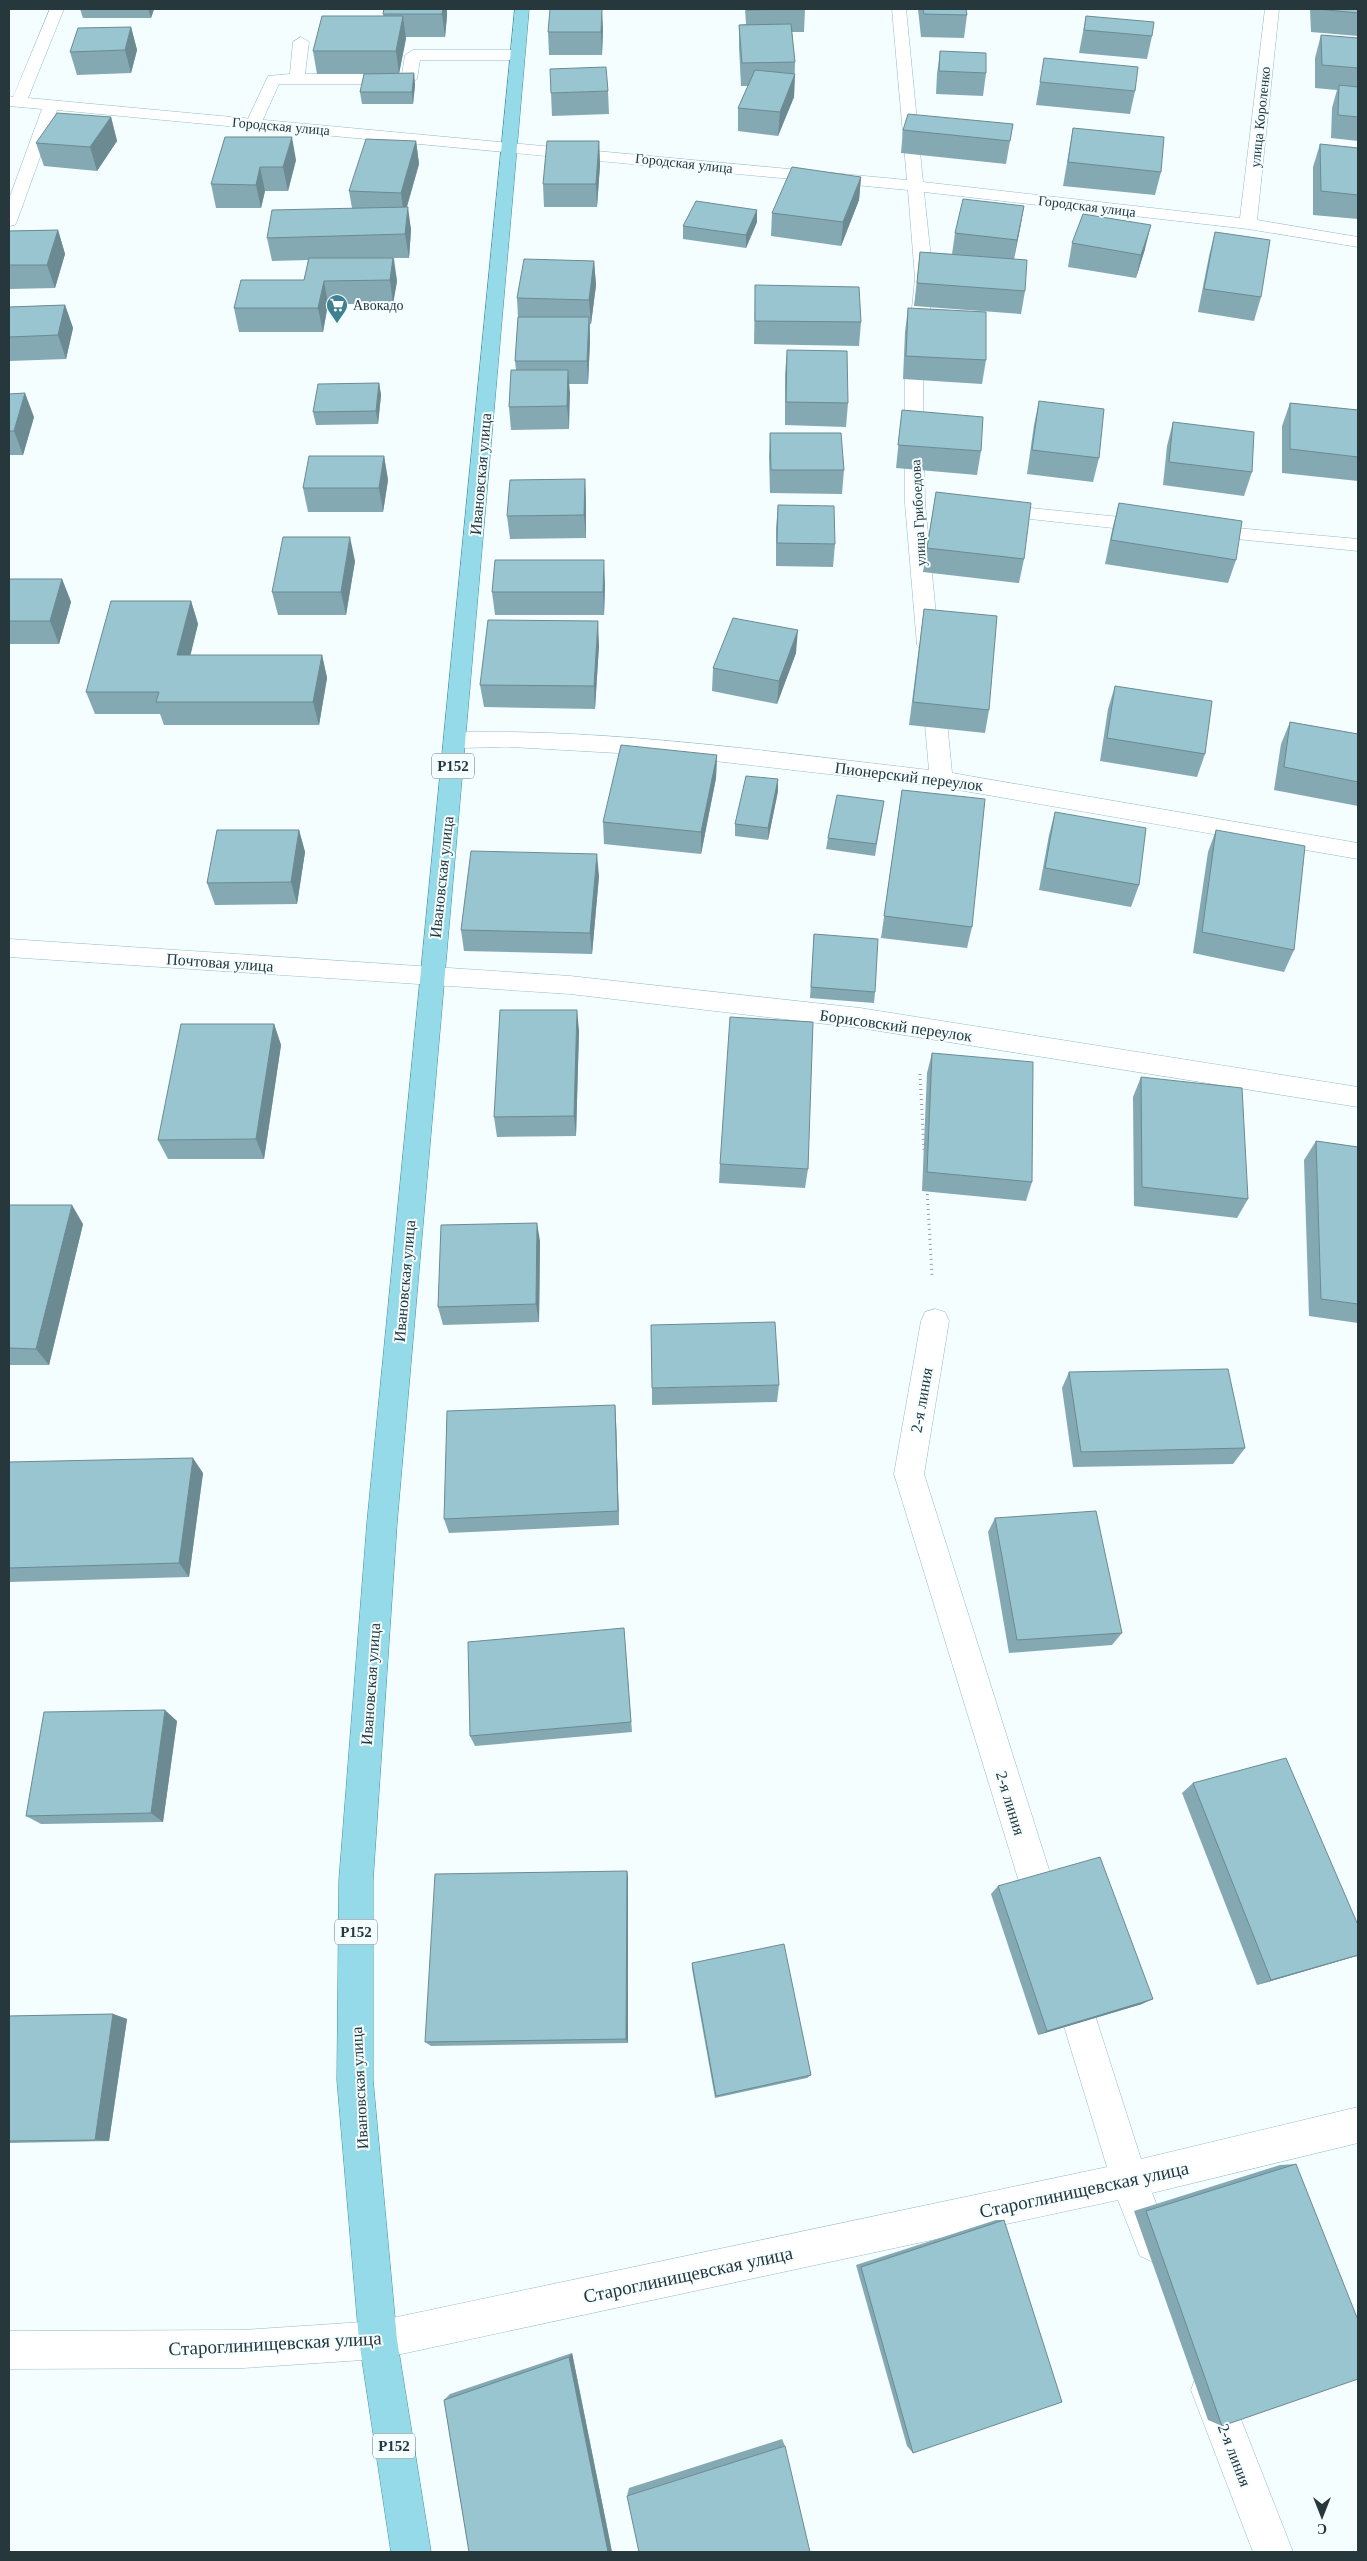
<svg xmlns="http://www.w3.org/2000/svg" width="1367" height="2561" font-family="Georgia,serif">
<rect width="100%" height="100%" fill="#f4fdff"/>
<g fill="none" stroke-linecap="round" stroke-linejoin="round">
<g stroke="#90bcc6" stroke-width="1">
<path id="service" d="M301 37 309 42 305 74H402L405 55 413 50H518L526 55 518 60H420L417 79 409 84H279L260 126H248L246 123 268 76 290 74 293 42Z"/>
</g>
<g stroke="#90bcc6" stroke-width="1">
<g id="minor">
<path d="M50 9H64L28 98 907 180 892 9H906L923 182 1240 218 1265 9H1279L1257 220 1358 237V247L1248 229 924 192 933 278 923 378 925 503 939 645 935 650 928 652 921 650 917 645 905 503V378L915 278 908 190 57 110 17 221 15 225 9 226V199L42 109 9 106V96L13 97Z"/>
<path d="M991 504 1150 520 1157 522 1160 526 1157 530 1150 532 984 514 981 510 984 506Z"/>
<path d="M1203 525 1358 539V551L1196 535 1193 531 1196 527Z"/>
<path d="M933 683 941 685 944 690 952 773 1358 843V859L941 787 671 756 511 747 456 748 448 745 445 740 448 735 456 732C614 729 772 752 929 770L922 690 925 685Z"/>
<path d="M9 939 570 976 860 1008 1358 1087V1107L860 1028 570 994 9 957Z"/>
<path d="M935 1309 945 1312 949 1321 924 1474 1062 1911 1057 1923 1045 1928 1033 1923 1028 1911 894 1474 921 1321 925 1312Z"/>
<path d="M1069 1970 1081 1975 1086 1987 1141 2159 1358 2107V2143L1152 2193 1172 2243 1166 2256 1153 2262 1140 2256 1118 2200 378 2359 243 2368 9 2369V2331L243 2330 378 2321 1107 2167 1052 1987 1057 1975Z"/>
<path d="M1210 2371 1224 2376 1293 2552H1253L1191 2390 1196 2376Z"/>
</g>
</g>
<g stroke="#4091a2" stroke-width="1">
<path id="primary" d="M515 9H529L397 1523 373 1880V2080L397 2340 431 2552H391L359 2340 337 2080 339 1880 367 1523Z"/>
</g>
<g stroke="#93a0a3" stroke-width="3" stroke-dasharray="1 4" stroke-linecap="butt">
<path d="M920 1074 924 1150"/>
<path d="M927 1189 932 1275"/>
</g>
<use href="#service" fill="#fff" fill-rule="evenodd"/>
<use href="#minor" fill="#fff" fill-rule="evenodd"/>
<use href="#primary" fill="#95dae8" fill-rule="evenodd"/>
</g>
<g fill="#84a9b3">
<path d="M80 9H154L151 18H83Z"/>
<path d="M384 9H447V16L445 37H406L399 73H414L415 85 413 104H362L360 92 364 74H317L313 51 383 16Z"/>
<path d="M745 9H805L804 32H792L795 62 794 97 778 136 738 131V108L748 86H741L739 47V25L746 24Z"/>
<path d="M918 9H966L967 15 964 38 921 37Z"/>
<path d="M1310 9H1358V36L1311 32Z"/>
<path d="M1086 16 1152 36 1147 59 1079 53Z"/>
<path d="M131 27 137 50 131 73 77 75 70 52Z"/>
<path d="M603 28 602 55H549L548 32Z"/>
<path d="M1321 35 1358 38V141L1331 138 1332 108 1337 90 1315 88V58Z"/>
<path d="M940 51 986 73 983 96 936 94 937 74Z"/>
<path d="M1040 82 1135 91 1130 114 1036 105Z"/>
<path d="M608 91 609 114 552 116 551 93Z"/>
<path d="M111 117 117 141 97 171 44 166 36 143Z"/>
<path d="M1013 124 1006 164 901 153 903 130Z"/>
<path d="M1073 128 1161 172 1155 195 1063 186Z"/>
<path d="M225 137 296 160 288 191H265L261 208H216L211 184Z"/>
<path d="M416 141 419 164 407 207 411 230 409 258H394L397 281 393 304H328L323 332H239L234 308 304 280 308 260 272 261 267 238 352 208 349 191Z"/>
<path d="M599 141 600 165 597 207H544L543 184Z"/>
<path d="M1320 144 1358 148V219L1313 215V167Z"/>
<path d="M861 177 859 200 841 246 771 236 772 213Z"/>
<path d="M1024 206 1014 259 1025 291 1021 314 914 306 920 252 952 254 955 233Z"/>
<path d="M757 210V222L746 248 683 239V226Z"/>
<path d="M58 230 65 254 55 288 9 289V231Z"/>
<path d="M1215 232 1261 297 1254 321 1198 312 1209 256Z"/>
<path d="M1072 243 1145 249 1136 278 1068 267Z"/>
<path d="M594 261 596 285 591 324H590V341L588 384H569V429L511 430 509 407 516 370 515 361 518 318 517 298Z"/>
<path d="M755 285 861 322 859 346 754 344Z"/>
<path d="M65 305 73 328 66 359 9 361V307Z"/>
<path d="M908 308 986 360 982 384 903 379 905 332Z"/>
<path d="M787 350 848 403 846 427 785 425V374Z"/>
<path d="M379 383 381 395 378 424 316 425 313 412Z"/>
<path d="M9 394 34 417 23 455H9Z"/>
<path d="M1039 401 1099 458 1093 482 1027 474 1034 425Z"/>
<path d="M1290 403 1358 410V481L1282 473V426Z"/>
<path d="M902 410 981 451 977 475 896 468Z"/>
<path d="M1173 422 1252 472 1244 496 1163 485 1167 446Z"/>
<path d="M770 433 844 470 842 494 770 493 769 456Z"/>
<path d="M384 456 388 480 383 512H308L303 488Z"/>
<path d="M585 479 586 503V538L510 539 507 516Z"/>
<path d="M936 492 1024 559 1019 583 923 572Z"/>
<path d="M1119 503 1236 560 1228 583 1105 564 1113 526Z"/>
<path d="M778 505 835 544 833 567 776 566V528Z"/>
<path d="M355 561 346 615H278L272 592Z"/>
<path d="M9 579H62L71 602 59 644H9Z"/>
<path d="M605 584 604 615H495L492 592Z"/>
<path d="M191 601 198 624 190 655H322L327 678 319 725H164L160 714H95L86 692Z"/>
<path d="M924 609 989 710 985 733 909 725Z"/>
<path d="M599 645 595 709 484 707 480 685Z"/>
<path d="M796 653 777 704 712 691 713 668Z"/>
<path d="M1115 686 1205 754 1197 777 1100 761 1108 709Z"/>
<path d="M1290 722 1358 734V806L1274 790 1281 744Z"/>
<path d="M717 755 716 778 701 854 604 844 603 822Z"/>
<path d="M778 779V791L768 840 735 836V824Z"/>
<path d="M902 790 972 927 967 948 881 938Z"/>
<path d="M884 801 875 856 826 849 828 838Z"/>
<path d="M1055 812 1139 885 1131 907 1039 890 1049 835Z"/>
<path d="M299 830 305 852 297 904 215 905 207 883Z"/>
<path d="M1216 830 1294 950 1284 972 1193 953 1208 852Z"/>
<path d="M599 876 592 954 464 951 461 930Z"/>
<path d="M814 934 875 992 874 1003 810 998Z"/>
<path d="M274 1024 281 1045 264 1159H168L158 1140Z"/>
<path d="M579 1030 576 1136 497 1137 494 1117Z"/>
<path d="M932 1053 1032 1182 1026 1201 922 1191 927 1073Z"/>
<path d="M1141 1077 1248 1199 1237 1218 1134 1206 1133 1097Z"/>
<path d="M1316 1141 1358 1147V1323L1309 1316 1304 1160Z"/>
<path d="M720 1164 808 1169 805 1188 719 1183Z"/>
<path d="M9 1205 83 1224 49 1365H9Z"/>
<path d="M540 1241 539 1322 443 1325 438 1307Z"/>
<path d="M1069 1372 1245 1448 1233 1464 1073 1467 1062 1388Z"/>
<path d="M779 1385 777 1402 652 1405V1388Z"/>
<path d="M615 1405 616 1421 619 1525 449 1533 444 1519Z"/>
<path d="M9 1462 203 1473 189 1577 9 1582Z"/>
<path d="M995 1518 1122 1633 1112 1645 1009 1653 988 1532Z"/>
<path d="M625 1641 632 1732 475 1746 470 1736Z"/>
<path d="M177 1721 163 1822 41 1824 26 1816Z"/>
<path d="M1193 1783 1353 1957 1257 1985 1182 1793Z"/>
<path d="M627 1871 628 1878V2043L431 2046 425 2042Z"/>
<path d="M998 1886 1142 2004 1038 2035 991 1894Z"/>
<path d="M692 1963 811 2075 807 2078 715 2098 692 1969Z"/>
<path d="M113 2014 127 2019 109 2141 9 2143V2016Z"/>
<path d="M1296 2164 1222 2426 1208 2420 1134 2211 1280 2165Z"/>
<path d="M996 2220H1004L913 2453 907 2446 856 2265Z"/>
<path d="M572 2353 612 2552H469L444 2400 450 2394Z"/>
<path d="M782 2439 785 2446 627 2496 629 2488Z"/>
</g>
<g fill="#6b8a92">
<path d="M148 9H154L151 18Z"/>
<path d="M443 9H447V16L445 37 442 14Z"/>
<path d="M602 9 603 28 602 55 601 32Z"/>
<path d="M403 16 406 39 399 74 396 51Z"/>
<path d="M131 27 137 50 131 73 125 50Z"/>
<path d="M414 73 415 85 413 104 412 92Z"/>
<path d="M795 74 794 97 778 136 780 112Z"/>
<path d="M111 117 117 141 97 171 90 147Z"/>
<path d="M292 137 296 160 288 191 283 167Z"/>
<path d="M416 141 419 164 404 216 401 193Z"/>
<path d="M599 141 600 165 597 207 596 184Z"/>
<path d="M260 167 265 191 261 208 256 185Z"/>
<path d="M861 177 859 200 841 246 843 222Z"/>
<path d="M1024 206 1020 229 1013 264 1017 240Z"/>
<path d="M408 207 411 230 409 258 405 234Z"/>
<path d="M757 210V222L746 248V235Z"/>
<path d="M1151 225 1145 249 1136 278 1141 255Z"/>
<path d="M58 230 65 254 55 288 47 265Z"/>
<path d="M393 258 397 281 393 304 390 280Z"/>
<path d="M594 261 596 285 591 324 589 300Z"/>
<path d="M324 281 328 304 323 332 318 308Z"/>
<path d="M65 305 73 328 66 359 58 335Z"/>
<path d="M589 317 590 341 588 384 587 361Z"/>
<path d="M568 370 570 393 569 429 567 406Z"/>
<path d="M379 383 381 395 378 424 376 411Z"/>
<path d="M25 393 34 417 23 455 14 431Z"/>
<path d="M384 456 388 480 383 512 379 488Z"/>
<path d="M585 479 586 503V538L584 515Z"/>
<path d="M350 537 355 561 346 615 341 592Z"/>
<path d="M604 560 605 584 604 615 603 592Z"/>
<path d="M62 579 71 602 59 644 50 621Z"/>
<path d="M191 601 198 624 185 678 177 655Z"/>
<path d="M598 621 599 645 595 709 594 686Z"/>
<path d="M798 630 796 653 777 704 779 681Z"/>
<path d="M322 655 327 678 319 725 313 702Z"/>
<path d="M717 755 716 778 701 854V832Z"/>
<path d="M778 779V791L768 840V828Z"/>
<path d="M299 830 305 852 297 904 291 882Z"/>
<path d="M597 854 599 876 592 954 590 933Z"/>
<path d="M577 1010 579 1030 576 1136 574 1116Z"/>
<path d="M274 1024 281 1045 264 1159 256 1139Z"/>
<path d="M72 1205 83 1224 49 1365 36 1349Z"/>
<path d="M537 1223 540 1241 539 1322 536 1304Z"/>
<path d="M615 1405 616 1421 619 1525 618 1511Z"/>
<path d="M193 1458 203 1473 189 1577 179 1563Z"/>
<path d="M165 1710 177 1721 163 1822 151 1813Z"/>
<path d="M627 1871 628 1878V2043L626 2039Z"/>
<path d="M1358 1955V1956L1353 1957 1257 1985 1271 1980Z"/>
<path d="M1153 1999 1142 2004 1038 2035 1047 2031Z"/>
<path d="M113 2014 127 2019 109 2141 95 2140Z"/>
<path d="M572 2353 612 2552H608L569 2357Z"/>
</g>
<g fill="#99c5d0" stroke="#6b8a92">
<path d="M384 9H443L442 14H383Z"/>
<path d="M550 9H602L601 32H548Z"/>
<path d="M747 9H805L747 10Z"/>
<path d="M923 9H966L967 15 924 14Z"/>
<path d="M1317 9H1358V13Z"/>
<path d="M322 16H403L396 51H313Z"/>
<path d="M1086 16 1154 22 1152 36 1084 30Z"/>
<path d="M791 24 795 62 742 63 739 25Z"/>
<path d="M131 27 125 50 70 52 78 28Z"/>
<path d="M1321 35 1358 38V68L1322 65Z"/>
<path d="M940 51 986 53V73L939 71Z"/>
<path d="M1044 58 1138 67 1135 91 1040 82Z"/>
<path d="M606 67 608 91 551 93 550 69Z"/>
<path d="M755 70 795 74 780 112 738 108Z"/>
<path d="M414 73 412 92H360L364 74Z"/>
<path d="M1339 85 1358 87V117L1338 115Z"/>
<path d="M57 113 111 117 90 147 36 143Z"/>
<path d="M908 114 1013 124 1010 141 903 130Z"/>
<path d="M1073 128 1164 137 1161 172 1068 162Z"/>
<path d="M225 137H292L283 167H260L256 185 211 184Z"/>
<path d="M366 139 416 141 401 193 349 191Z"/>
<path d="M547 141H599L596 184H543Z"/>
<path d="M1320 144 1358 148V195L1321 191Z"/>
<path d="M792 167 861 177 843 222 772 213Z"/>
<path d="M963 199 1024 206 1017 240 955 233Z"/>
<path d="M696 201 757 210 746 235 683 226Z"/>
<path d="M408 207 405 234 267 238 272 210Z"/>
<path d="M1083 214 1151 225 1141 255 1072 243Z"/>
<path d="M58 230 47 265H9V231Z"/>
<path d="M1215 232 1270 240 1261 297 1204 289Z"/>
<path d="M920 252 1027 260 1025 291 917 283Z"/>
<path d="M309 258H393L390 280 324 281 318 308H234L241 280H304Z"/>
<path d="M524 259 594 261 589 300 517 298Z"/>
<path d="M755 285 859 287 861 322 755 321Z"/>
<path d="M65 305 58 335 9 337V307Z"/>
<path d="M908 308 986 312V360L906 356Z"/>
<path d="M518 317H589L587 361H515Z"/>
<path d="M787 350 847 351 848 403 786 402Z"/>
<path d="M511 370H568L567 406 509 407Z"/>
<path d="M379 383 376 411 313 412 318 384Z"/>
<path d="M25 393 14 431H9V394Z"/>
<path d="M1039 401 1104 409 1099 458 1032 450Z"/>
<path d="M1290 403 1358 410V457L1290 449Z"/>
<path d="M902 410 983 417 981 451 898 445Z"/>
<path d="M1173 422 1254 432 1252 472 1169 462Z"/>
<path d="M770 433H841L844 470H771Z"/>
<path d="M309 456H384L379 488H303Z"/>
<path d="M585 479 584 515 507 516 510 480Z"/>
<path d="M936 492 1031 503 1024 559 927 548Z"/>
<path d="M1119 503 1242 521 1236 560 1111 540Z"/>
<path d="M778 505 834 506 835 544 777 543Z"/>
<path d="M283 537H350L341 592H272Z"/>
<path d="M495 560H604L603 592H492Z"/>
<path d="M9 579H62L50 621H9Z"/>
<path d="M111 601H191L177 655H322L313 702H156L159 692H86Z"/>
<path d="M924 609 997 616 989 710 913 702Z"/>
<path d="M733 618 798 630 779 681 713 668Z"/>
<path d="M488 620 598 621 594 686 480 685Z"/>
<path d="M1115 686 1212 701 1205 754 1107 738Z"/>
<path d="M1290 722 1358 734V782L1284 767Z"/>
<path d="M621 745 717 755 701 832 603 822Z"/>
<path d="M746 776 778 779 768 828 735 824Z"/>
<path d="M902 790 985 799 972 927 884 916Z"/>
<path d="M837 795 884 801 876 844 828 838Z"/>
<path d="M1055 812 1146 828 1139 885 1045 868Z"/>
<path d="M217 830H299L291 882 207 883Z"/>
<path d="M1216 830 1305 846 1294 950 1202 932Z"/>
<path d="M471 851 597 854 590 933 461 930Z"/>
<path d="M814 934 878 939 875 992 811 987Z"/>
<path d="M500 1010H577L574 1116 494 1117Z"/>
<path d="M730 1017 813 1022 808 1169 720 1164Z"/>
<path d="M181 1024H274L256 1139 158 1140Z"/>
<path d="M932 1053 1033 1062 1032 1182 927 1172Z"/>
<path d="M1141 1077 1242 1088 1248 1199 1142 1187Z"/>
<path d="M1316 1141 1358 1147V1304L1321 1299Z"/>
<path d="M9 1205H72L36 1349 9 1348Z"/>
<path d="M537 1223 536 1304 438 1307 441 1225Z"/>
<path d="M775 1322 779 1385 652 1388 651 1325Z"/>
<path d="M1228 1369 1245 1448 1081 1452 1069 1372Z"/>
<path d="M615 1405 618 1511 444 1519 447 1411Z"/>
<path d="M193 1458 179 1563 9 1568V1462Z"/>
<path d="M1096 1511 1122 1633 1017 1640 995 1518Z"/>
<path d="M624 1628 631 1722 470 1736 468 1642Z"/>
<path d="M165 1710 151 1813 26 1816 44 1712Z"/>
<path d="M1286 1758 1358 1925V1955L1271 1980 1193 1783Z"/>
<path d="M1100 1857 1153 1999 1047 2031 998 1886Z"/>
<path d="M627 1871 626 2039 425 2042 435 1874Z"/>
<path d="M784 1944 811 2075 716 2096 692 1963Z"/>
<path d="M113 2014 95 2140 9 2141V2016Z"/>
<path d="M1296 2164 1358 2320V2379L1222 2426 1146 2211Z"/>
<path d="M1004 2220 1062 2402 913 2453 861 2267Z"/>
<path d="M569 2357 608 2552H469L444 2400Z"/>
<path d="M785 2446 810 2552H639L627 2496Z"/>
</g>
<defs>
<g id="supermarket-pin" transform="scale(1.125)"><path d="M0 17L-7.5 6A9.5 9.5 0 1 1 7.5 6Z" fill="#3e8291" stroke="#f4fdff"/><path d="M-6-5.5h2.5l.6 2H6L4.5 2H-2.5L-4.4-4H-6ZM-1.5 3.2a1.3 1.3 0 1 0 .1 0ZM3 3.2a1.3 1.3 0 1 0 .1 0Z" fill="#fff"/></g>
</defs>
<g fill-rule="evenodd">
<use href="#supermarket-pin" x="337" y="305"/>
</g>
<g text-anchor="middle" stroke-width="4" stroke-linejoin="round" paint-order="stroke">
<g font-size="14" fill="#26383c" stroke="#f4fdff">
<text transform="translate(1260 117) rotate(-84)" y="5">улица Короленко</text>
<text transform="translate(281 126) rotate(5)" y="5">Городская улица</text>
<text transform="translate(684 163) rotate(6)" y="5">Городская улица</text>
<text transform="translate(1087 206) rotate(7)" y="5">Городская улица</text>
<text transform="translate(918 513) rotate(-93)" y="5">улица Грибоедова</text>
</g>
<g font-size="14" fill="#26383c" stroke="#f4fdff" text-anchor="start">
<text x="353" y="310">Авокадо</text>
</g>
<g fill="#f4fdff" stroke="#647376" stroke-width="1">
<rect x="432" y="753.5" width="42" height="25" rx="4"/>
<rect x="335" y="1919.5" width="42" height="25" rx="4"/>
<rect x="373" y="2433.5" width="42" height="25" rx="4"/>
</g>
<g font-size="15" font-weight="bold" fill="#26383c">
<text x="453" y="771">Р152</text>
<text x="356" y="1937">Р152</text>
<text x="394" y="2451">Р152</text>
</g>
<g font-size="16" fill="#26383c" stroke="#f4fdff">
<text transform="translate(480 474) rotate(-85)" y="6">Ивановская улица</text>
<text transform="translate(909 776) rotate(7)" y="6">Пионерский переулок</text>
<text transform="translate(441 877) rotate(-84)" y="6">Ивановская улица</text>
<text transform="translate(220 962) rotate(4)" y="6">Почтовая улица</text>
<text transform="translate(896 1025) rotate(8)" y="6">Борисовский переулок</text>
<text transform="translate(404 1281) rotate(-85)" y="6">Ивановская улица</text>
<text transform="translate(921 1400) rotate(-80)" y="6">2-я линия</text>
<text transform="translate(370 1684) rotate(-86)" y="6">Ивановская улица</text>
<text transform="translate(1011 1803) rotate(73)" y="6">2-я линия</text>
<text transform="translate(359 2088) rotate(-93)" y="6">Ивановская улица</text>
<text transform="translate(1235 2455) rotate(69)" y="6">2-я линия</text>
</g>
<g font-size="19" fill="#26383c" stroke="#f4fdff">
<text transform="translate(1084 2189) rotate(-12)" y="7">Староглинищевская улица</text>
<text transform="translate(688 2274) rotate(-12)" y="7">Староглинищевская улица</text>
<text transform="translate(275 2343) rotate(-3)" y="7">Староглинищевская улица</text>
</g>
</g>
<rect width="1367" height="2561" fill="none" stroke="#26383c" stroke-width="20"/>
<g transform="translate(1322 2516) rotate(180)" stroke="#f4fdff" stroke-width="4" paint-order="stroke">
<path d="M0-4L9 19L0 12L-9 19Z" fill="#26383c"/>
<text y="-8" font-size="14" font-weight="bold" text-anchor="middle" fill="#26383c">С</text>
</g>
</svg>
